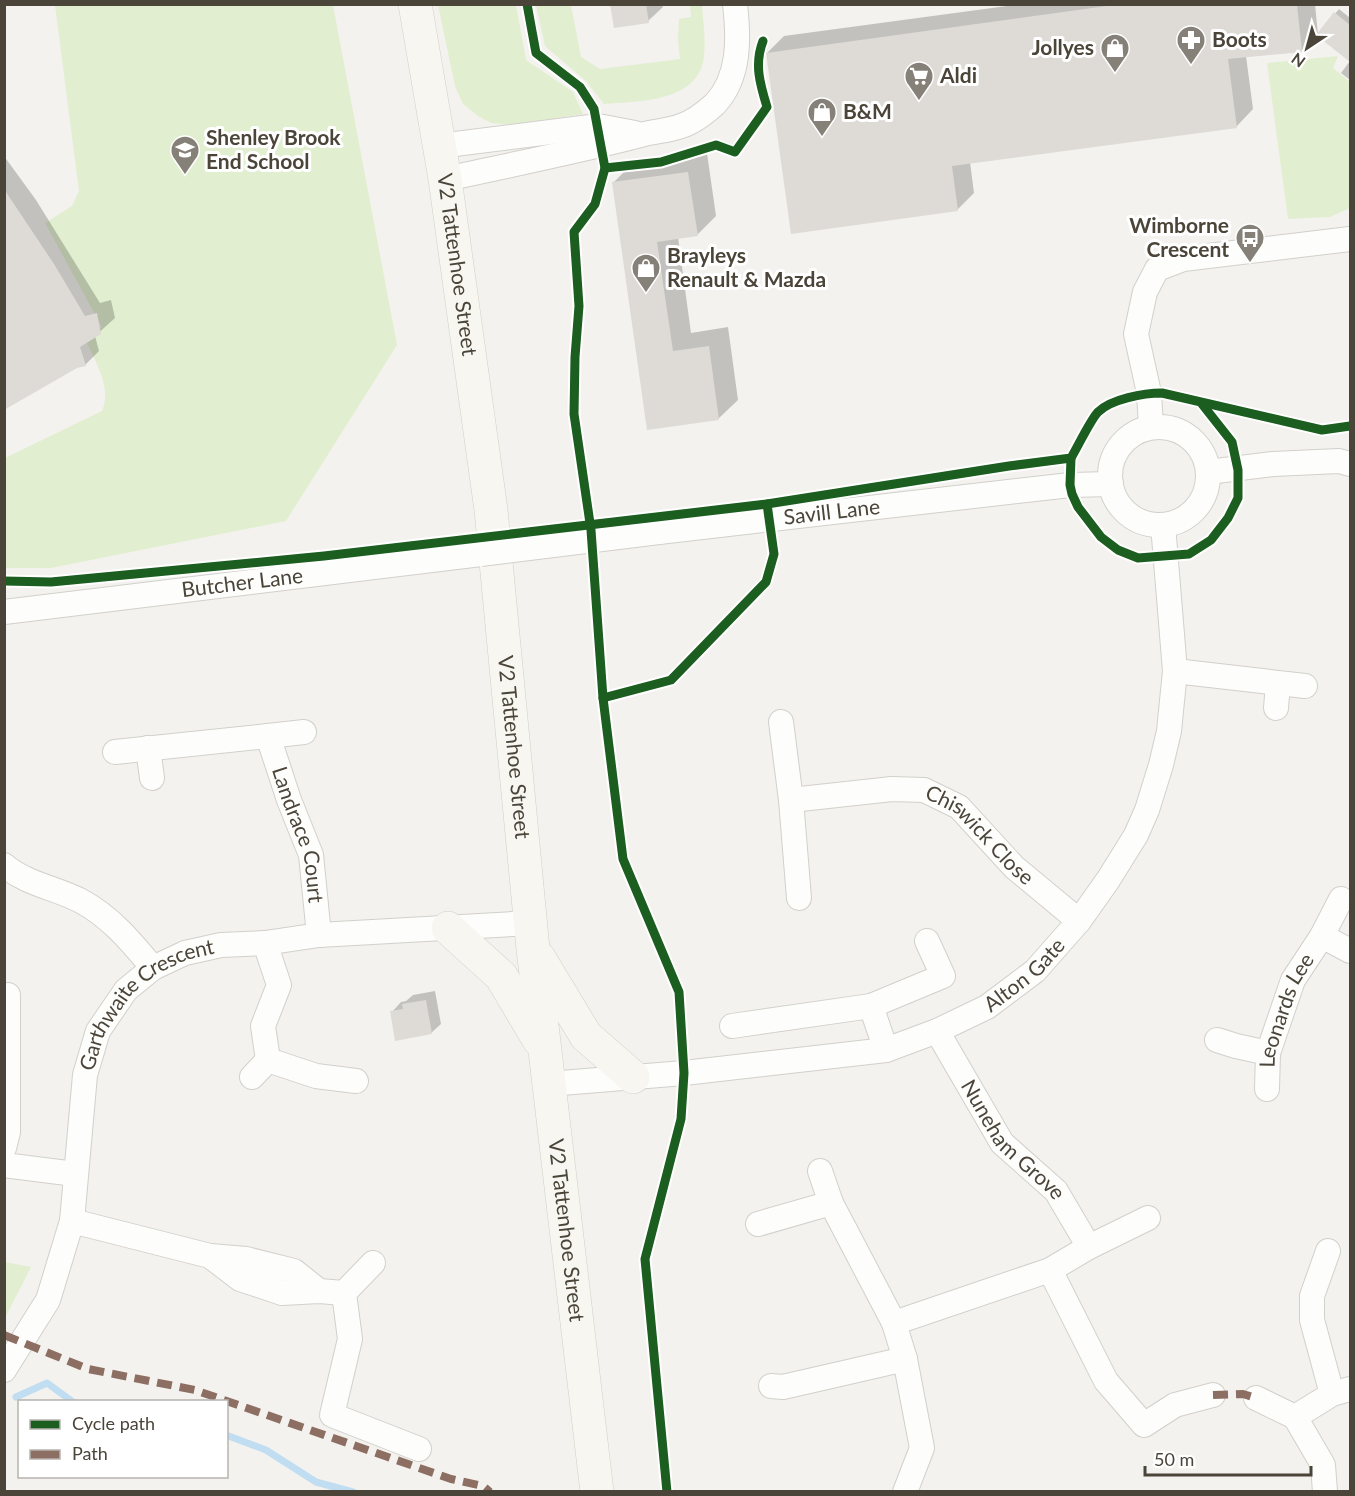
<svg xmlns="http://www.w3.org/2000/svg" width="1355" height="1496" font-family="Lato,sans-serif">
<rect width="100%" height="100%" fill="#f4f2ee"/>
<g fill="#e1eecf">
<path d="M55 5H333L397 345 286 521 51 568H5V458L102 411C112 388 96 363 86 341L102 327 45 223 72 206 79 191Z"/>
<path d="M438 5H516L526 60 573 92 583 114 512 125 491 123 478 116 463 104 455 86Z"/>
<path d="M536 5H571L581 57 600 69 680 59 678 40 679 19 691 17 690 5H702C703 21 706 40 704 56 699 103 638 101 604 104L586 81 545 46Z"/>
<path d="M1338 56 1333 68 1350 82V208L1330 217 1288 219 1267 63Z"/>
<path d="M5 1262 31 1267 5 1318 4 1262Z"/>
</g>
<g fill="#0003">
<path d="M612 4H662L663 7 648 21Z"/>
<path d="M1022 4H1315L1318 35 1339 9 1350 18V60L1317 35 1301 51 1246 56 1253 109 1237 126 970 162 974 193 957 210 767 53 784 36Z"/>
<path d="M1350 61V80L1341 73Z"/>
<path d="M707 153 716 216 697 235 678 237 691 333 728 327 738 400 718 419 648 429 614 182 633 163Z"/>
<path d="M4 156 36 200 100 303 111 300 115 318 95 336 99 351 85 365 76 367 4 409Z"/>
<path d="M435 991 441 1024 431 1033 392 1012 401 1002 406 1001 413 995Z"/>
</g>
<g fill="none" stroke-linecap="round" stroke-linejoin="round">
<g stroke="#c0ddf1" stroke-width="7">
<path d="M16 1397 47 1383 73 1402"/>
<path d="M226 1435 266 1450 316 1482 353 1492"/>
</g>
</g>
<g fill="#dedbd6">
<path d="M610 4H646L649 23 614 28Z"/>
<path d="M1121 4H1297L1302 52 1228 59 1237 128 952 166 958 211 791 234 766 53Z"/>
<path d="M1334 12 1350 25V62L1316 35Z"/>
<path d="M688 172 698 236 657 242 673 351 709 346 719 420 647 430 612 182Z"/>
<path d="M4 189 54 264 85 316 97 313 101 334 80 347 86 366 77 368 4 410Z"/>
<path d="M426 1000 432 1034 395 1041 390 1011 403 1009 402 1004Z"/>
</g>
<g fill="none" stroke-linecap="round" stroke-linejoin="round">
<g stroke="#d2d0cb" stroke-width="26">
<g id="street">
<path d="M439 146 598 126 635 133"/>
<path d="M445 179C510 165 576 152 641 135 654 131 668 131 681 126 694 122 705 113 715 104 740 77 739 39 735 4"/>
<path d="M1151 427 1149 393 1136 334 1145 292 1157 269 1183 259 1350 239"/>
<circle cx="1159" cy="476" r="49"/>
<path d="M1208 472 1273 464 1339 461 1350 464"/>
<path id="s1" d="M659 532 1070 485 1111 484"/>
<path id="s2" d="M4 612 481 554"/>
<path d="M1175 671 1305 686"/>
<path d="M1276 708 1278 684"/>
<path d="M781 722 791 800 799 898"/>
<path id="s3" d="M304 732 268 736 289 800 311 855 319 935"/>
<path d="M148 748 152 778"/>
<path d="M115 752 268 736"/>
<path id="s4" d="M791 800 892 789 924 790 959 807 1014 867 1079 921"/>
<path d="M4 865C26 884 56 888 81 901 111 917 132 943 153 968"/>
<path d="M1322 936 1350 951"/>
<path d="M871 1006 943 976 927 941"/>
<path d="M732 1026 871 1006 886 1050"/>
<path id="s5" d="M937 1031 1002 1143 1056 1191 1089 1247"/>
<path d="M1217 1040 1236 1046 1268 1053"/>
<path d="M268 1060 316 1076 356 1081"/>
<path d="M252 1077 268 1060 263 1026 279 985 265 943"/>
<path id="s6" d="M549 1084 684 1073 886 1050 937 1031 987 1007 1035 971 1079 921 1108 880 1136 835 1147 810 1161 765 1169 731 1175 671 1163 525"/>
<path id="s7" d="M1267 1089 1268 1053 1293 980 1322 936 1341 899"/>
<path d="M4 1148 8 1132V995"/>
<path d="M4 1165 75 1174"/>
<path d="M820 1171 831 1203 894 1323 905 1359 922 1448 905 1492"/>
<path d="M72 1221 210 1256 246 1259 294 1271 319 1291"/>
<path d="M758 1224 831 1203"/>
<path d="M1328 1251 1312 1296V1320L1332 1394"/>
<path d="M210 1256 240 1279 282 1293 319 1291 344 1293 373 1263"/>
<path d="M1050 1270 1106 1381 1144 1425 1175 1405 1213 1395"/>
<path d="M344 1293 350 1339 332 1415 419 1449"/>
<path d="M894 1323 1050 1270 1089 1247 1148 1218"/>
<path id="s8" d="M4 1370 48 1300 72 1221 85 1075 98 1031 126 990 153 968 185 953 221 945 265 943 319 935 532 923"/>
<path d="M771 1386 783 1387 905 1359"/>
<path d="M1256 1398 1295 1417 1332 1394 1350 1389"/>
<path d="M1295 1417 1323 1465 1325 1492"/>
</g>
</g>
<g stroke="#d3cfc5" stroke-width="34">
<g id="secondary">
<path id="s9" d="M415 4 445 179 491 510 533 949 597 1492"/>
<path d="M448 928 501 976 539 1040"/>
<path d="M539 958 586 1036 633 1077"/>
</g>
</g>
<use href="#street" stroke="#fdfdfc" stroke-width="24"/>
<use href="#secondary" stroke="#f7f6f1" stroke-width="33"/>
<g stroke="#d2d0cb" stroke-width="26" stroke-linecap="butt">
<path id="street-bridge" d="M481 554 659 532"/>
</g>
<use href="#street-bridge" stroke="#fdfdfc" stroke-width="24"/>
<g stroke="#8d6e63" stroke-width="8" stroke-dasharray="15 8" stroke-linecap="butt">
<path d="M4 1335 88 1369 195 1390 451 1479 483 1486 490 1492"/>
<path d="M1213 1395 1243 1394 1256 1398"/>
</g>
<g stroke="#fff" stroke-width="13">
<g id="cycleway">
<path d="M527 4 536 53 580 87 594 109 605 168 595 204 574 232 579 306 575 357 574 414 591 530 603 698 623 859 679 992 684 1073 681 1119 645 1259 667 1492"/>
<path d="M605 168 661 162 716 145 735 152 767 107C760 84 754 64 763 41"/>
<path d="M1071 458 1070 485 1072 494 1078 507 1101 537 1118 550 1138 558 1189 554 1211 540 1228 518 1238 498V470L1232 442 1202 404"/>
<path d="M4 581 51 582 324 556 767 504 1009 466 1071 458C1077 448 1091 419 1098 412 1111 399 1144 393 1162 393L1322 430 1350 426"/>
<path d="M603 698 671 680 766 582 774 554 767 504"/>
</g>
</g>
<use href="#cycleway" stroke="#1b5e20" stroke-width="9"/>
</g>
<defs>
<g id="pharmacy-pin" transform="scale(1.5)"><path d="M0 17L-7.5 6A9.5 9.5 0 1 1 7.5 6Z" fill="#868178" stroke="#fff"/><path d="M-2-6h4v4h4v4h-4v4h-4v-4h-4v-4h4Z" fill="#fff"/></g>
<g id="shop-pin" transform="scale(1.5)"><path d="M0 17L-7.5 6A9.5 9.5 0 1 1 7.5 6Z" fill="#868178" stroke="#fff"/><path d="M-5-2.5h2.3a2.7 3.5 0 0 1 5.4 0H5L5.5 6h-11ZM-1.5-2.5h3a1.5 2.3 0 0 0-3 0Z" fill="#fff"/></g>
<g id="supermarket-pin" transform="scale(1.5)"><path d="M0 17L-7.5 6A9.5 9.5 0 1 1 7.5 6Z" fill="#868178" stroke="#fff"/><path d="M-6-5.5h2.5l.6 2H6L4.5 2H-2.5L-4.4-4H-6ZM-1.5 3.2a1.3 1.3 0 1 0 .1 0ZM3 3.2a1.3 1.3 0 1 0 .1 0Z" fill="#fff"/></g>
<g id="school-pin" transform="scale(1.5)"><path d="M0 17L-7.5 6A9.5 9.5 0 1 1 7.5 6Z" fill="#868178" stroke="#fff"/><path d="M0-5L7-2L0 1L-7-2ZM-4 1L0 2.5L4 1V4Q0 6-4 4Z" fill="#fff"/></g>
<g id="bus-pin" transform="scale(1.5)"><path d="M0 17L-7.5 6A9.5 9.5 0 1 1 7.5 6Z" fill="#868178" stroke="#fff"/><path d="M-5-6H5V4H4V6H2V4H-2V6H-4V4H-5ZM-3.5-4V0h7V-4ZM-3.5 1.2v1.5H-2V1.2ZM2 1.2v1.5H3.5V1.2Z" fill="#fff"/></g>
</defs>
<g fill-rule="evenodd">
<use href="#pharmacy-pin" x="1191" y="40"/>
<use href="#shop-pin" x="1115" y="48"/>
<use href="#supermarket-pin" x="919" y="76"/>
<use href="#shop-pin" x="822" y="112"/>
<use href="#school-pin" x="185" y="150"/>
<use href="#bus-pin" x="1250" y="238"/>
<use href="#shop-pin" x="646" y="268"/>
</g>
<g text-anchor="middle" stroke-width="6" stroke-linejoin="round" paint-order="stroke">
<g font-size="21" font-weight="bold" fill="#4b4439" stroke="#fff" text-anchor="start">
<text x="1212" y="47">Boots</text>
<text x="1094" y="55" text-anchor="end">Jollyes</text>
<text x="940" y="83">Aldi</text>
<text x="843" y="119">B&amp;M</text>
<text x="206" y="145">Shenley Brook<tspan x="206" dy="24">End School</tspan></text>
<text x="1229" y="233" text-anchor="end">Wimborne<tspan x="1229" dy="24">Crescent</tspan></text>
<text x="667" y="263">Brayleys<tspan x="667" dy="24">Renault &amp; Mazda</tspan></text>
</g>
<g font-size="21" fill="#4b4439" stroke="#fff">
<text dy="7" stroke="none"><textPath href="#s9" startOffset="264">V2 Tattenhoe Street</textPath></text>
<text dy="7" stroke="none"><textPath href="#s1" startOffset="174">Savill Lane</textPath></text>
<text dy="7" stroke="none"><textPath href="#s2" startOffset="240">Butcher Lane</textPath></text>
<text dy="7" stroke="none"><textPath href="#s9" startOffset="750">V2 Tattenhoe Street</textPath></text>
<text dy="7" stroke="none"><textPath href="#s3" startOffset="140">Landrace Court</textPath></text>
<text dy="7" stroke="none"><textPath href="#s4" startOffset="206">Chiswick Close</textPath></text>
<text dy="7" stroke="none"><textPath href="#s6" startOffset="498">Alton Gate</textPath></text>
<text dy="7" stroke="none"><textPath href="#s7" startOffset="82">Leonards Lee</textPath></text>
<text dy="7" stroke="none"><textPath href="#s8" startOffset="412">Garthwaite Crescent</textPath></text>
<text dy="7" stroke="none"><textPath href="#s5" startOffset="134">Nuneham Grove</textPath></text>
<text dy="7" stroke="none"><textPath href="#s9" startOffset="1236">V2 Tattenhoe Street</textPath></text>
</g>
</g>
<rect width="1355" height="1496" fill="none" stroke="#4b4439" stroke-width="12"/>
<rect x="18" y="1400" width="210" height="78" fill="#ffffff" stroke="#b7b4b0" stroke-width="1.5"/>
<rect x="30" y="1420" width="30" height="9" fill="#1b5e20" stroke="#b7b4b0" stroke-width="1.5"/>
<text x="72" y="1430" font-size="18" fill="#4b4439">Cycle path</text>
<rect x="30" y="1450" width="30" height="9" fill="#8d6e63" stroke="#b7b4b0" stroke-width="1.5"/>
<text x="72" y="1460" font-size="18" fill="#4b4439">Path</text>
<g transform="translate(1307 48) rotate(216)" stroke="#ffffff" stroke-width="4.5" paint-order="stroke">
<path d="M0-4.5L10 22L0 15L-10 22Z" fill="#4b4439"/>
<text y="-9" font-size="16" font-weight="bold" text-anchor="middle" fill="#4b4439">N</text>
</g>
<path d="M1145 1466v9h166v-9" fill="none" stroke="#4b4439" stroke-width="3"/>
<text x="1154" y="1466" font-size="18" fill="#4b4439" stroke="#ffffff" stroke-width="4.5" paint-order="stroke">50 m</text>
</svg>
